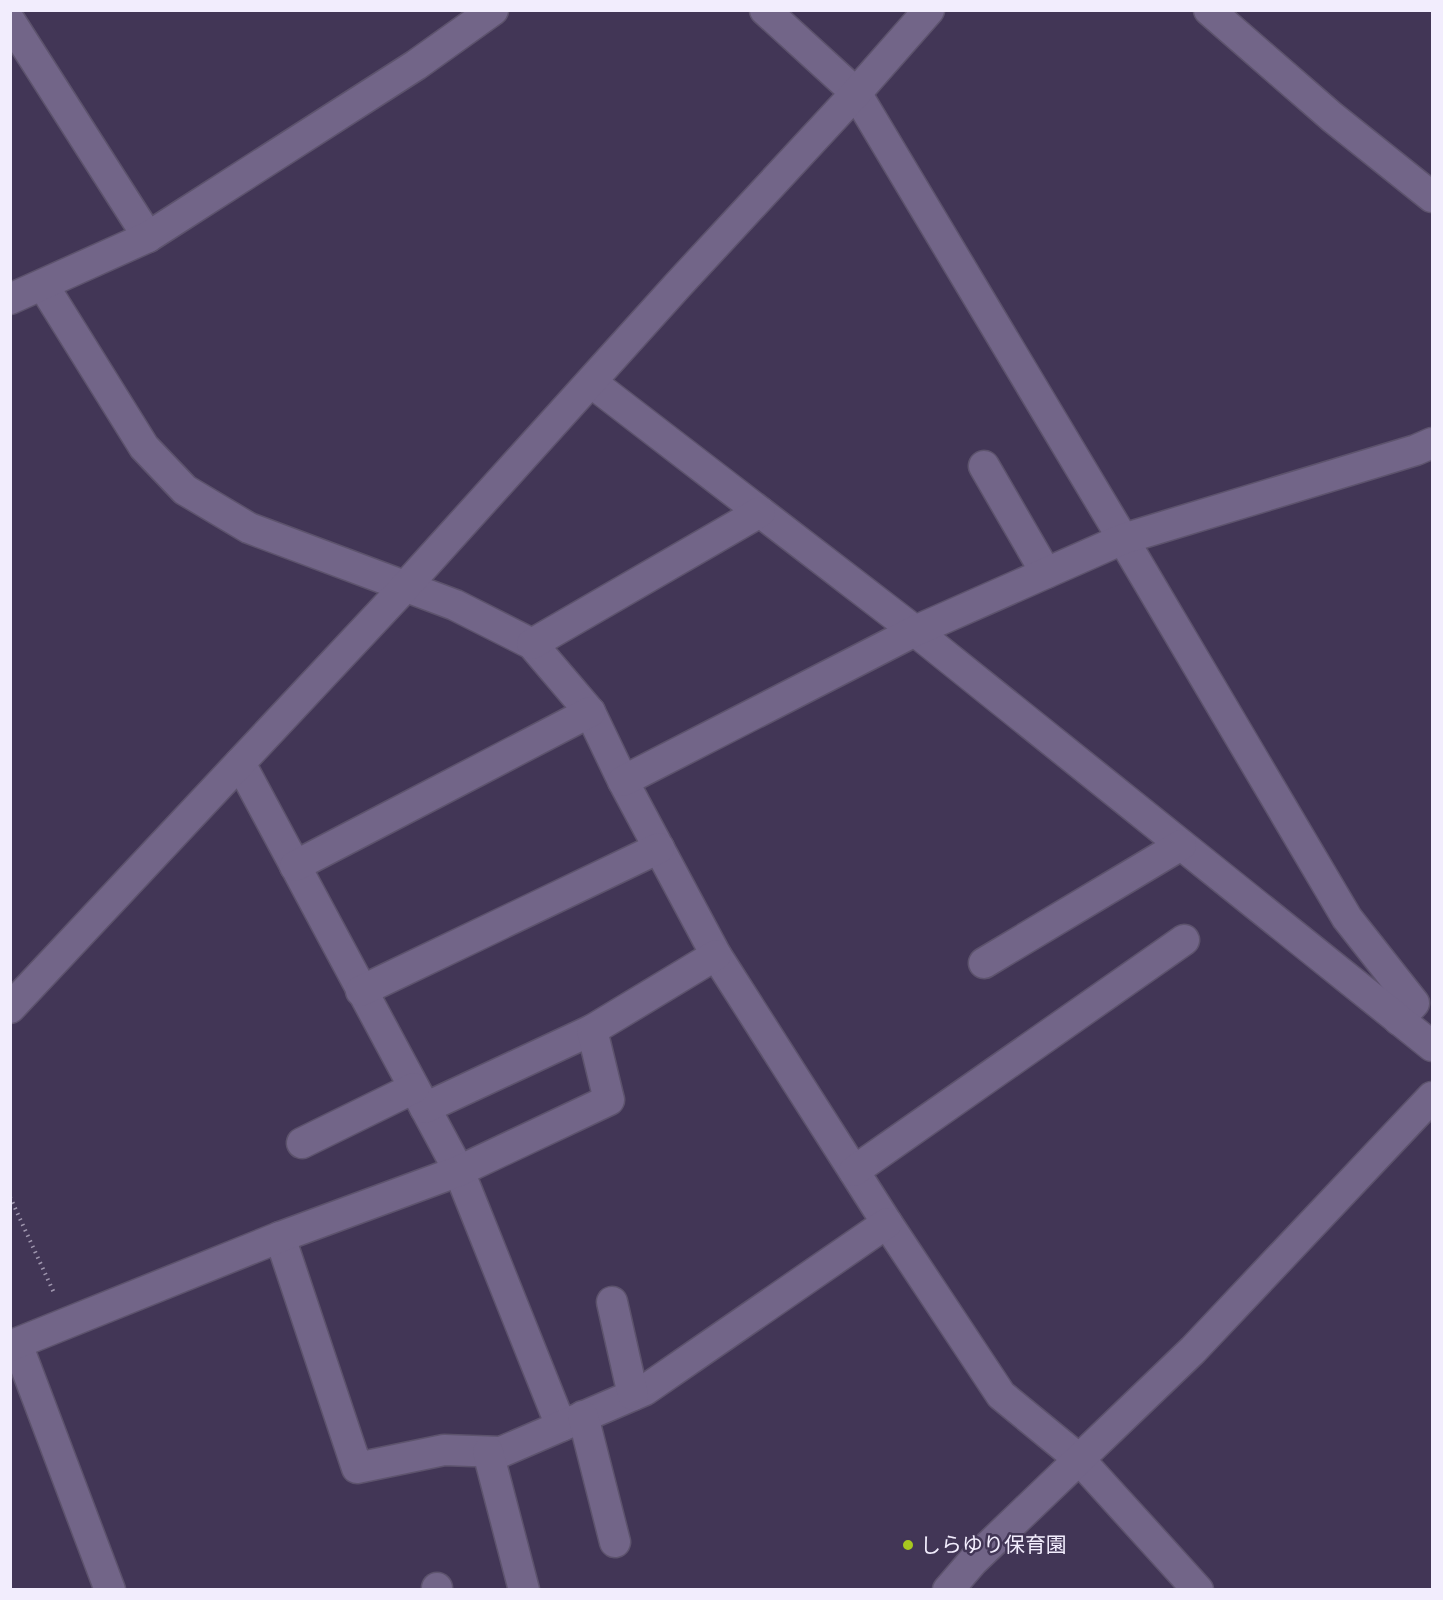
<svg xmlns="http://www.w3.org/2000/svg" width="1443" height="1600" font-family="Cabin,'Noto Sans JP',sans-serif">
<rect width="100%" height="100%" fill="#423656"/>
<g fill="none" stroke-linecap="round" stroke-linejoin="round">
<g stroke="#5d536d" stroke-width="33">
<g id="minor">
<path d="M765 10 856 93 1123 539 1347 918 1414 1003 1399 1020"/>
<path d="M1209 10 1332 117 1432 197"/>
<path d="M10 21 148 237"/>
<path d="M43 285 144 447 185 490 249 528 455 605 532 644 590 712 623 781 716 955 887 1223 1001 1395 1079 1459 1198 1590"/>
<path d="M10 299 148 237 416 65 493 10"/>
<path d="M591 382 915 631 1432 1046"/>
<path d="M984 466 1046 573"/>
<path d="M532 644 760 512"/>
<path d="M240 763 459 1171 561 1426"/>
<path d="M623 781 915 631 1123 539 1416 450 1432 443"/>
<path d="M295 866 590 712"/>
<path d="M984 963 1181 845"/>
<path d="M361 991 659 848"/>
<path d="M10 1008 405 587 678 285 856 93 929 10"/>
<path d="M425 1108 592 1030"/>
<path d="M302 1143 414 1088"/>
<path d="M854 1171 1184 940"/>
<path d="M280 1237 357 1468 444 1450 501 1452 645 1390 887 1223"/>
<path d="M612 1302 633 1395"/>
<path d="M17 1344 110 1590"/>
<path d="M10 1346 280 1237 459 1171 609 1100 592 1030 716 955"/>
<path d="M583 1416 615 1542"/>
<path d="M488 1452 524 1590"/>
<path d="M437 1588V1590"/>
<path d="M948 1590 973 1561 1193 1350 1432 1097"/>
</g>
</g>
<path stroke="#9f96ae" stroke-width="4" stroke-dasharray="1.5 4.5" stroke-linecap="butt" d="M10 1197 55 1295"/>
<use href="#minor" stroke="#726588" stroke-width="30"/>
</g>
<circle fill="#a7c81f" stroke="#423656" stroke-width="2" cx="908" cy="1545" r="6"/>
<g text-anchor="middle" stroke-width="5" stroke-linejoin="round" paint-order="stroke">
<g font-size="21" fill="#f2edfd" stroke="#423656" text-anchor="start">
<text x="920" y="1552">しらゆり保育園</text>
</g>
</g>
<rect width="1443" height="1600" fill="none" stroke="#f2edfd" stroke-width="24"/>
</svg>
